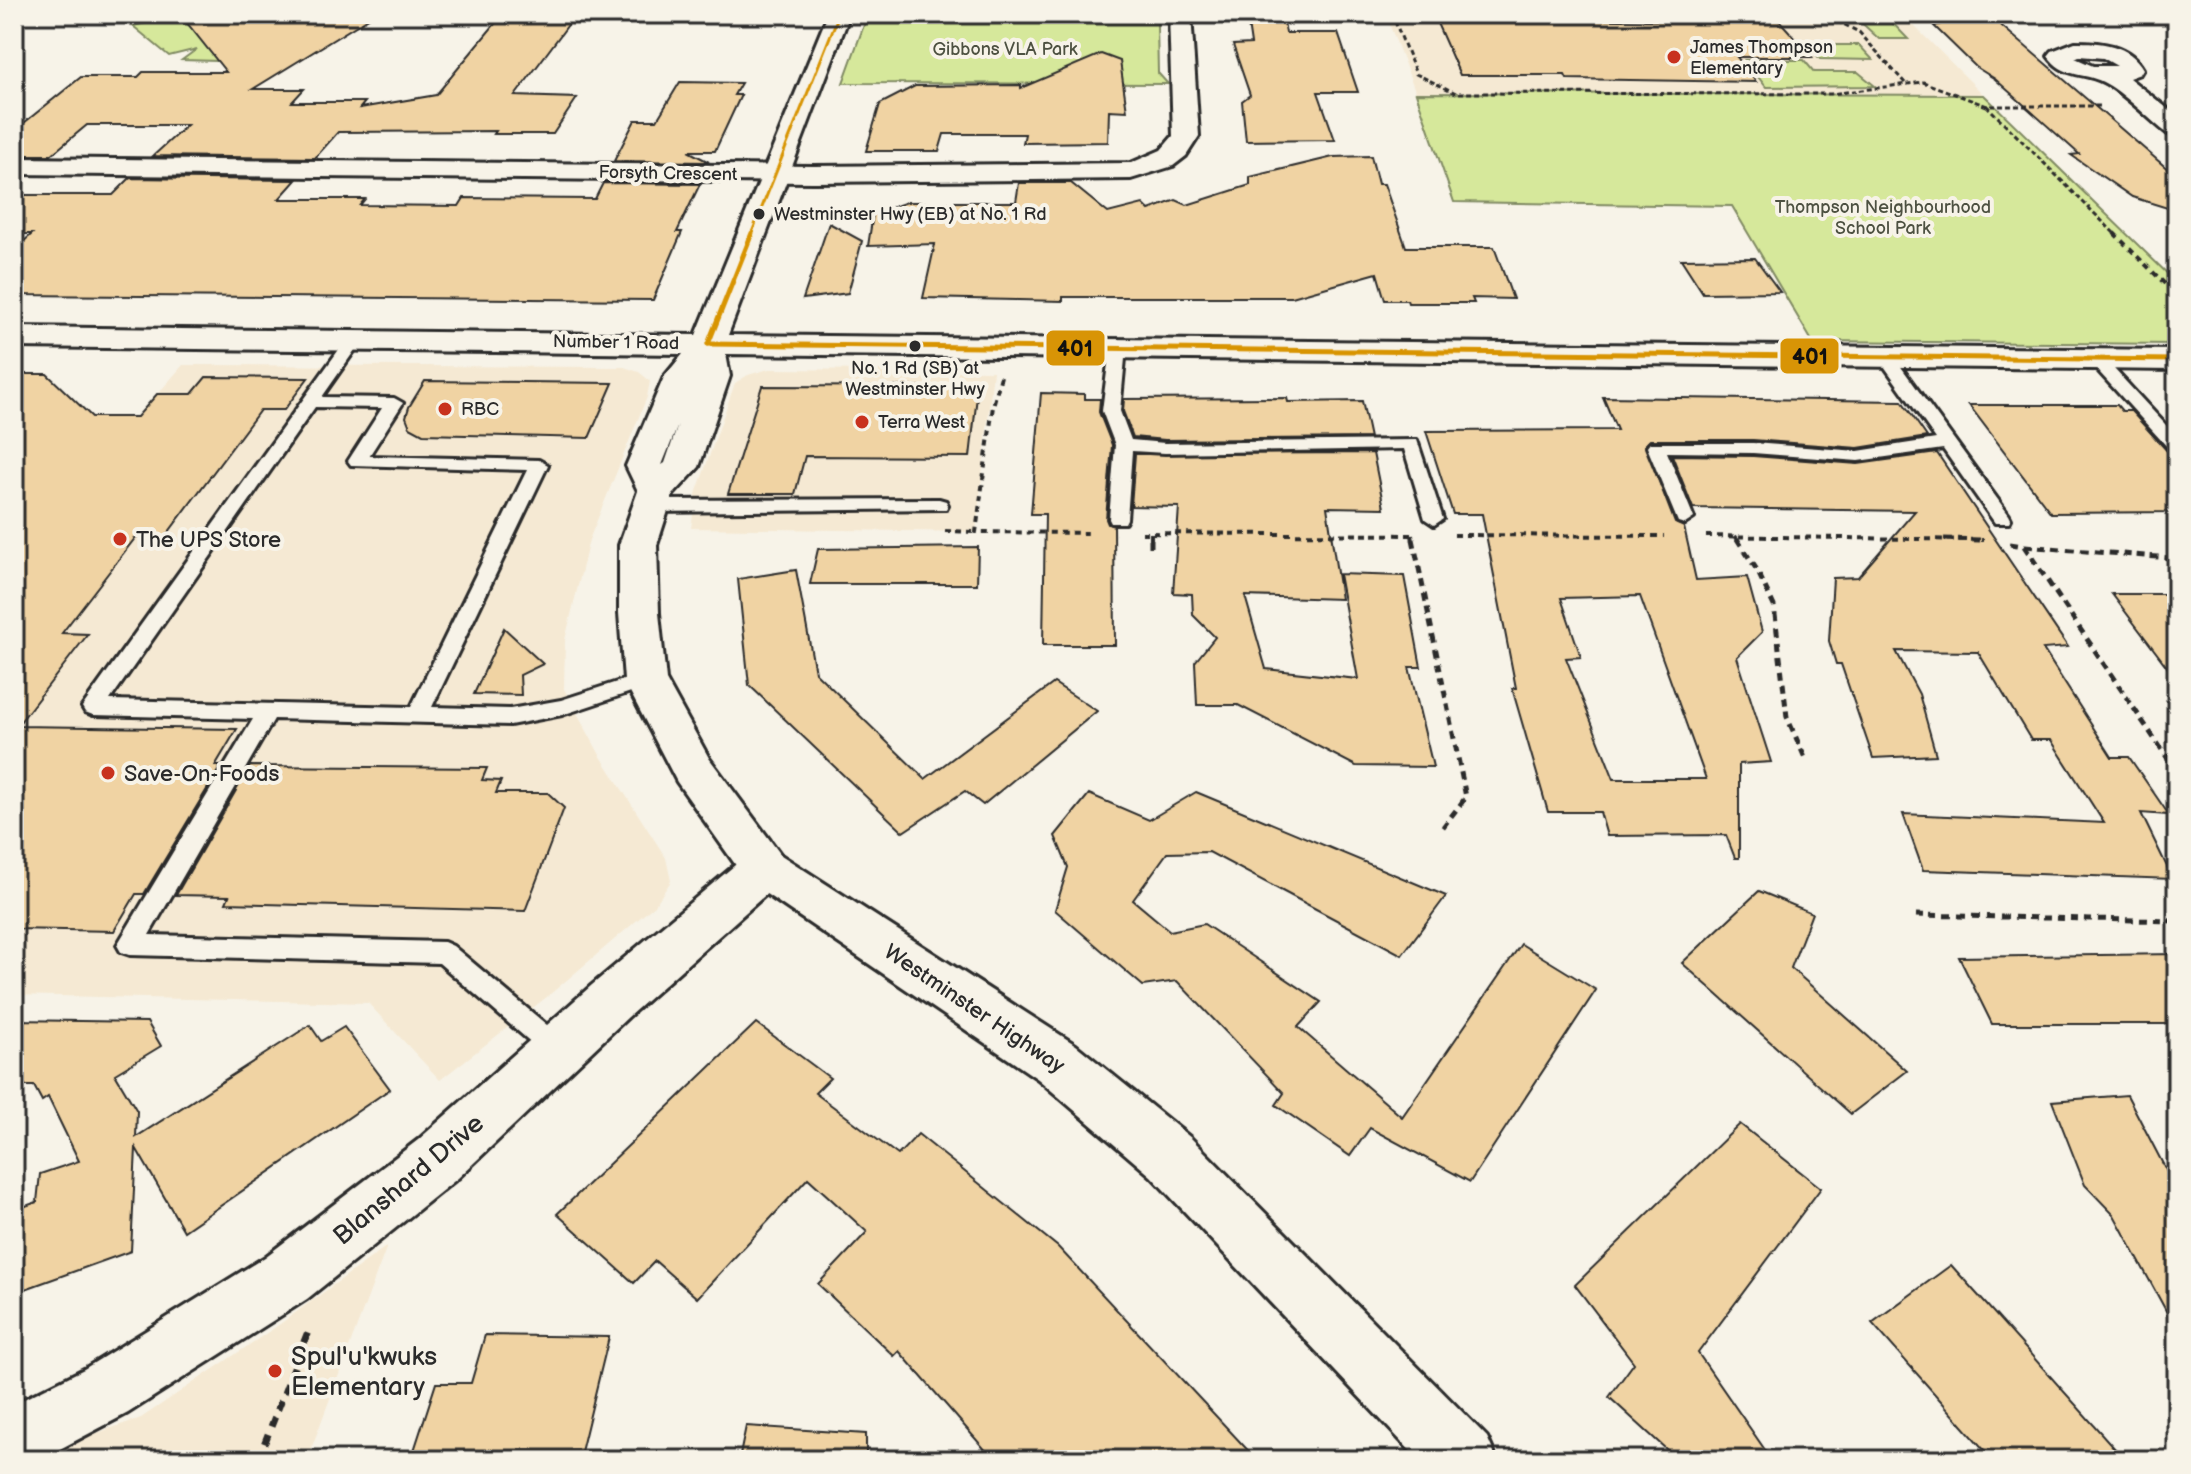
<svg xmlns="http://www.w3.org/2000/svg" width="2191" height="1474" font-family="'Balsamiq Sans',sans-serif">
<rect width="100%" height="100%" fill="#f7f3e8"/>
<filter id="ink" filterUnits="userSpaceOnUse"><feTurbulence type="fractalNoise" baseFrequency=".0125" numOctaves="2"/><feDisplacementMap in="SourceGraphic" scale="16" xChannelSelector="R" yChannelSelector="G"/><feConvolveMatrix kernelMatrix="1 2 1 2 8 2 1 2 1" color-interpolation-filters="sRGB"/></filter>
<g filter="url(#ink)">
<g fill="#f5e9d3">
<path d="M1190 14H1902L1984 95 1416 93 1388 21H1191Z"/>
<path d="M183 365 624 367 639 372 650 381 647 397 589 540 565 640 564 689 600 755 666 858 671 881 655 905 548 996 440 1080 368 1003 14 995V558Z"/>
<path d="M769 369 993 371 976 532 691 528 696 494 735 383 748 375Z"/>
<path d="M387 1246 307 1460H17L141 1418 280 1324Z"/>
</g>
<g fill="#d6e89b" stroke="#808a63" stroke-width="2">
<path d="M868 14H1168V17L1157 24 1158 73 1168 84 843 83Z"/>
<path d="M1845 14H1884L1908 39H1879L1864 25Z"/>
<path d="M177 16 214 45 258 62 182 60 197 49 169 56 133 26Z"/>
<path d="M1808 45H1859L1873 60 1820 59Z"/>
<path d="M1745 60H1804L1814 72H1858L1875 86 1766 87Z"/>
<path d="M1416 93 1984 95 2177 283V344L1812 341 1732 206 1454 202Z"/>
</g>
<g fill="#f0d3a3" stroke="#2b2b2b" stroke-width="2" fill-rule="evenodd">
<path d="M180 14H375L253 89H304L292 102H365L360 108 436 95 503 14H576L515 96 577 98 553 134H494L496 131 338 132 315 158 153 156 187 125H87L51 155H14V131L81 77H138L143 72H226Z"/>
<path d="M1978 14 1996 21 2177 177V211L2132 197 2071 155 2079 154 1995 79 1976 67 1934 26Z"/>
<path d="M1545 19 1693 21 1691 19H1778L1812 57H1737L1756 82 1567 79 1565 75H1460L1436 21H1547Z"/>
<path d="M1284 23 1286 33H1338L1358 92H1318L1335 140 1246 141 1242 101 1250 95 1233 45 1251 44 1248 24Z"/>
<path d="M1101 54 1120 61 1127 111 1109 110 1108 142 1023 143 1025 134H944L939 151H866L880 104 915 86 1021 85V88Z"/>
<path d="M680 82 741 83 734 95H741L715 151H688L709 162 614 161 635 120H657Z"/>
<path d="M1371 156 1378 184H1384L1406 247H1494L1513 299 1472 298 1474 303H1408L1407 300H1385L1377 273 1292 297H1063V301L923 298 935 244 868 246 873 214 907 202H1016L1019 183H1071L1108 213 1143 204 1149 210 1176 200 1187 205 1250 185V177L1333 157Z"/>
<path d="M130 178 296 180 279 199H365L360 205 459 206 464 198 595 199 603 183 700 184 677 232H682L653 300 14 295V250L32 234H14V195H113Z"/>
<path d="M829 223 862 241 848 293 803 299Z"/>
<path d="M1755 258 1780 292 1703 293 1681 259Z"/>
<path d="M14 374H47L92 417H137L157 394H192L206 377 308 378 284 410H260L165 537H136L62 633 88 634 17 726 237 729 215 766H221L144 894H136L114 931 14 929Z"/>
<path d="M425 381 613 383 589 438 423 434 410 427 406 417 409 407Z"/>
<path d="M762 386 978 387 970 457 805 456 795 494H728Z"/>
<path d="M1041 393 1085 394V399H1100L1099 412 1112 445 1106 519 1108 524 1114 526 1115 645H1043L1045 514H1031Z"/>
<path d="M1603 397 1902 401 1927 437 1858 448 1753 440H1650L1645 445 1675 523 1684 527 1696 580 1747 577 1762 632 1737 657 1771 762 1739 764V858H1735L1726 835 1607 836 1600 812H1548L1512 688H1516L1482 514H1453L1426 431 1617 430ZM1640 596 1706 779H1614L1566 658 1581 657 1561 598Z"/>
<path d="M1287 398 1288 402 1362 401 1370 438 1165 440 1133 437 1123 411 1124 399Z"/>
<path d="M1969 405H2117L2122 411H2131L2169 453 2177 455V512L2051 513Z"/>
<path d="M1373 453 1384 508 1327 507 1341 599 1245 596 1266 669 1358 679 1339 574 1404 576 1421 667H1409L1433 767 1356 766 1238 705H1197L1195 662 1215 637 1193 615 1192 594 1173 593 1179 507 1131 506 1135 454Z"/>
<path d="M1937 453 2068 647 2043 649 2112 757H2129L2169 815 2141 813 2173 879 1923 870 1903 814 2104 823 2051 740H2031L1978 652 1896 651 1919 694 1936 755 1873 758 1841 664H1836L1829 641 1833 578 1858 577 1915 511 1693 508 1672 455 1753 456 1858 464Z"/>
<path d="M978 547 977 584H810L818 549Z"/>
<path d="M796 570 815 672 925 779 1054 683 1097 711 983 805 965 791 903 832 749 685 738 579Z"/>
<path d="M2112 594H2177V680Z"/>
<path d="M504 628 543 664 520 675 521 695 474 694Z"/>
<path d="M250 766 487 768 482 780 501 781 496 793H548L564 808 525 911 226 903 229 896 176 895Z"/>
<path d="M1196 792 1446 896 1402 955 1209 852 1167 853 1133 900 1170 931 1204 924 1321 1002 1298 1027 1402 1117 1521 944 1596 990 1470 1182 1370 1128 1350 1156 1276 1105 1284 1093 1177 981 1143 986 1055 910 1068 867 1055 836 1089 794 1149 820Z"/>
<path d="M1759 891 1812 913 1791 968 1907 1071 1851 1114 1682 963Z"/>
<path d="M2177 954V1024H1992L1959 957Z"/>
<path d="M14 1020 147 1022 161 1046 115 1074 137 1111 136 1137 310 1025 321 1041 344 1027 390 1089 184 1231 136 1148 131 1251 14 1293V1210L37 1202 40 1174 79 1161 48 1097 42 1101 34 1086H14Z"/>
<path d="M756 1023 830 1078 815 1093 898 1155 918 1134 1058 1247 1257 1460H994L899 1351 894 1356 818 1284 867 1232 808 1178 697 1298 655 1261 634 1283 557 1214Z"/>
<path d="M2127 1095 2177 1191V1331L2114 1215 2085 1185 2052 1101Z"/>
<path d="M1740 1124 1821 1188 1698 1353 1772 1460H1678L1609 1397 1634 1363 1575 1285Z"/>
<path d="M1951 1265 2125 1460H1993L1872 1323Z"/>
<path d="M485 1335 609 1337 579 1460H411L436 1383H471Z"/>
<path d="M746 1426 866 1434V1460H739Z"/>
</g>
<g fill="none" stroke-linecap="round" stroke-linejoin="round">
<g stroke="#2b2b2b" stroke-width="6">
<g id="lane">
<path d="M1286 14H1306L1300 17Z"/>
<path d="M354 335 362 340 322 397 394 398 403 403 369 456 539 460 548 465 432 707 510 709 561 700 645 673 652 675 656 680 652 685 562 715 510 725 274 719 149 935 444 942 453 946 566 1041 570 1049 566 1057 557 1061 548 1057 439 963 130 955 121 952 117 945 253 719 93 715 85 712 82 707 348 337ZM315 407 382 408 348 461 351 465 527 470 411 707 110 700Z"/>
<path d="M1118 343 1126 348 1120 411 1131 440 1165 443 1417 440 1443 519 1434 525 1425 519 1404 449 1165 453 1132 451 1127 519 1125 523H1111L1109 519 1115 445 1102 411 1110 348Z"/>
<path d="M1885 351 1891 353 2009 515 2011 519 2009 523H1995L1943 449 1858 461 1753 453 1667 452 1694 518 1685 524 1678 522 1647 447 1650 443H1753L1858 451 1936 439 1877 356Z"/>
<path d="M2096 354 2102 356 2177 437V452L2171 451 2090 362V356Z"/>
<path d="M939 499 946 501 948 505 946 509 651 512 642 506 651 500Z"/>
</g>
</g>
<g stroke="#2b2b2b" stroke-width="6">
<g id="street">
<path d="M1169 14H1191L1199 136 1186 156 1173 166 1131 179 814 182 14 174V158L814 166 1131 163 1161 150 1173 136Z"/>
<path d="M2075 42C2101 42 2129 44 2143 69L2140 74 2129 78 2177 116V137L2168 134C2151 121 2122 91 2103 82 2083 72 2063 78 2048 56L2052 51ZM2079 56 2103 58 2117 66H2093L2075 58Z"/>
<path d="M764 849 781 855 788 868 781 881 628 1017 458 1178 307 1299 128 1413 39 1460H14V1404L84 1369 265 1257 418 1140 592 985 747 855Z"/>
</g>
</g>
<g stroke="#2b2b2b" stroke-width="6">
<path id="secondary" d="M828 14H850L728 335 2177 350V370L726 354 730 376 699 467 673 495 657 545 659 613 666 680 709 758 781 855 1076 1045 1191 1138 1487 1437 1497 1460H1419L1151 1176 1038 1079 747 881 677 782 624 680 619 613V545L638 491 626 466 664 377 683 354 14 347V327L696 335ZM678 425 665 463 662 465Z"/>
</g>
<g stroke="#2b2b2b" stroke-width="3" stroke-dasharray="5 3" stroke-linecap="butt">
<path d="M1392 14 1416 74 1456 93 1831 94 1923 82 1987 106"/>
<path d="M1823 14 1859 32 1905 83"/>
<path d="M1211 17 1269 18"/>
<path d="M1327 19H1394"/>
<path d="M2100 106H1987L2116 235"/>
</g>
<g stroke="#2b2b2b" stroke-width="4" stroke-dasharray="6 5" stroke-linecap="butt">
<path d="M2114 233 2177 296"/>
<path d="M1001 376 993 406 976 532 1092 533"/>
<path d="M945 531 976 532"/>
<path d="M1142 533 1412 535"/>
<path d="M1151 533V541"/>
<path d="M1412 535 1413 541"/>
<path d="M1454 535 1664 536"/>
<path d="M1706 536 1984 540"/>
<path d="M1735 536 1739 541"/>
</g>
<g stroke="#2b2b2b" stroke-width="5" stroke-dasharray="8 6" stroke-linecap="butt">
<path d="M1151 539V553"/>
<path d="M1413 539 1466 797 1443 827"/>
<path d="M1737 539 1757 570 1774 606 1787 717 1805 758"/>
<path d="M1944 539 1984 540"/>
<path d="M2010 544 2024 546 2177 772"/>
<path d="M2025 546 2170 558 2177 562"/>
<path d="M1916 915 2177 921"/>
</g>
<path stroke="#2b2b2b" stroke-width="7" stroke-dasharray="10 8" stroke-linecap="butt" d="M258 1460 309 1329"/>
<use href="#lane" fill="#f7f3e8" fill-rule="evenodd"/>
<use href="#street" fill="#f7f3e8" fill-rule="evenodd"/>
<use href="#secondary" fill="#f7f3e8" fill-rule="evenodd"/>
<g stroke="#f7f3e8" stroke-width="6">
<path id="bus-1-far1" d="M751 235 839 14"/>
</g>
<g stroke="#f7f3e8" stroke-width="10">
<g id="bus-1">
<path d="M708 344 2177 360"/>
<path d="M708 344 752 233"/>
</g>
</g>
<use href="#bus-1-far1" stroke="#d89406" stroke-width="3"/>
<use href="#bus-1" stroke="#d89406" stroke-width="5"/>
</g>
</g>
<g fill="#c8321e" stroke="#f7f3e8" stroke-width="3">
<circle cx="1674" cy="57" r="8"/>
<circle cx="445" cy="409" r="8"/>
<circle cx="862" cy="422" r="8"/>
<circle cx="120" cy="539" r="8"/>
<circle cx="108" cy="773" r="8"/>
<circle cx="275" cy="1371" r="8"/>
</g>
<g fill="#2b2b2b" stroke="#f7f3e8" stroke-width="3">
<circle cx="759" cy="214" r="7"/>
<circle cx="915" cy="346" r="7"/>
</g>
<g text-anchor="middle" stroke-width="8" stroke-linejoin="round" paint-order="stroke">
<g font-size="18" fill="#2b2b2b" stroke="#f7f3e8" text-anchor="start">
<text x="1690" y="53">James Thompson<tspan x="1690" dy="21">Elementary</tspan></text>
<text x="461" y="415">RBC</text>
<text x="878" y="428">Terra West</text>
</g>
<g font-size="18" fill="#4d5141" stroke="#f7f3e8">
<text x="1005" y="55">Gibbons VLA Park</text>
<text x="1883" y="213">Thompson Neighbourhood<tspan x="1883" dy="21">School Park</tspan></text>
</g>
<g font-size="18" fill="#2b2b2b" stroke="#f7f3e8">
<text transform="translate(668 173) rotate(1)" y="6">Forsyth Crescent</text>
<text transform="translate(616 342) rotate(1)" y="6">Number 1 Road</text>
</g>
<g font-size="18" fill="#2b2b2b" stroke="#f7f3e8" text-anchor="start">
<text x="774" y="220">Westminster Hwy (EB) at No. 1 Rd</text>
<text x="915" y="374" text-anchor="middle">No. 1 Rd (SB) at<tspan x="915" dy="21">Westminster Hwy</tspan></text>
</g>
<g font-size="22" fill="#2b2b2b" stroke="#f7f3e8" text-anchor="start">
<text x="136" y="547">The UPS Store</text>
<text x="124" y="781">Save-On-Foods</text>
</g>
<g font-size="22" fill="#2b2b2b" stroke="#f7f3e8">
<text transform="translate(975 1008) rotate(34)" y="8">Westminster Highway</text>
</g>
<g font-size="26" fill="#2b2b2b" stroke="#f7f3e8">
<text transform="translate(408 1179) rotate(-40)" y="9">Blanshard Drive</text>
</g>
<g font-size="26" fill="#2b2b2b" stroke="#f7f3e8" text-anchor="start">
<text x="291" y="1365">Spul'u'kwuks<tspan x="291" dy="30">Elementary</tspan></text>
</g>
</g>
<g stroke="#f7f3e8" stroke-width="3">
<rect x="1045" y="329" width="61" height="38" rx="8" fill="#d89406"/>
<rect x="1779" y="337" width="61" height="38" rx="8" fill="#d89406"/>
</g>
<g font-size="22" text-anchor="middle" font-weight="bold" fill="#111">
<text x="1075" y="356">401</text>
<text x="1810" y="364">401</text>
</g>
<rect width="2191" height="1474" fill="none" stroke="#f7f3e8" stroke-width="48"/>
<rect x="24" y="24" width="2143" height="1426" fill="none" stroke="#2b2b2b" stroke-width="3" filter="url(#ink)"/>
</svg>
